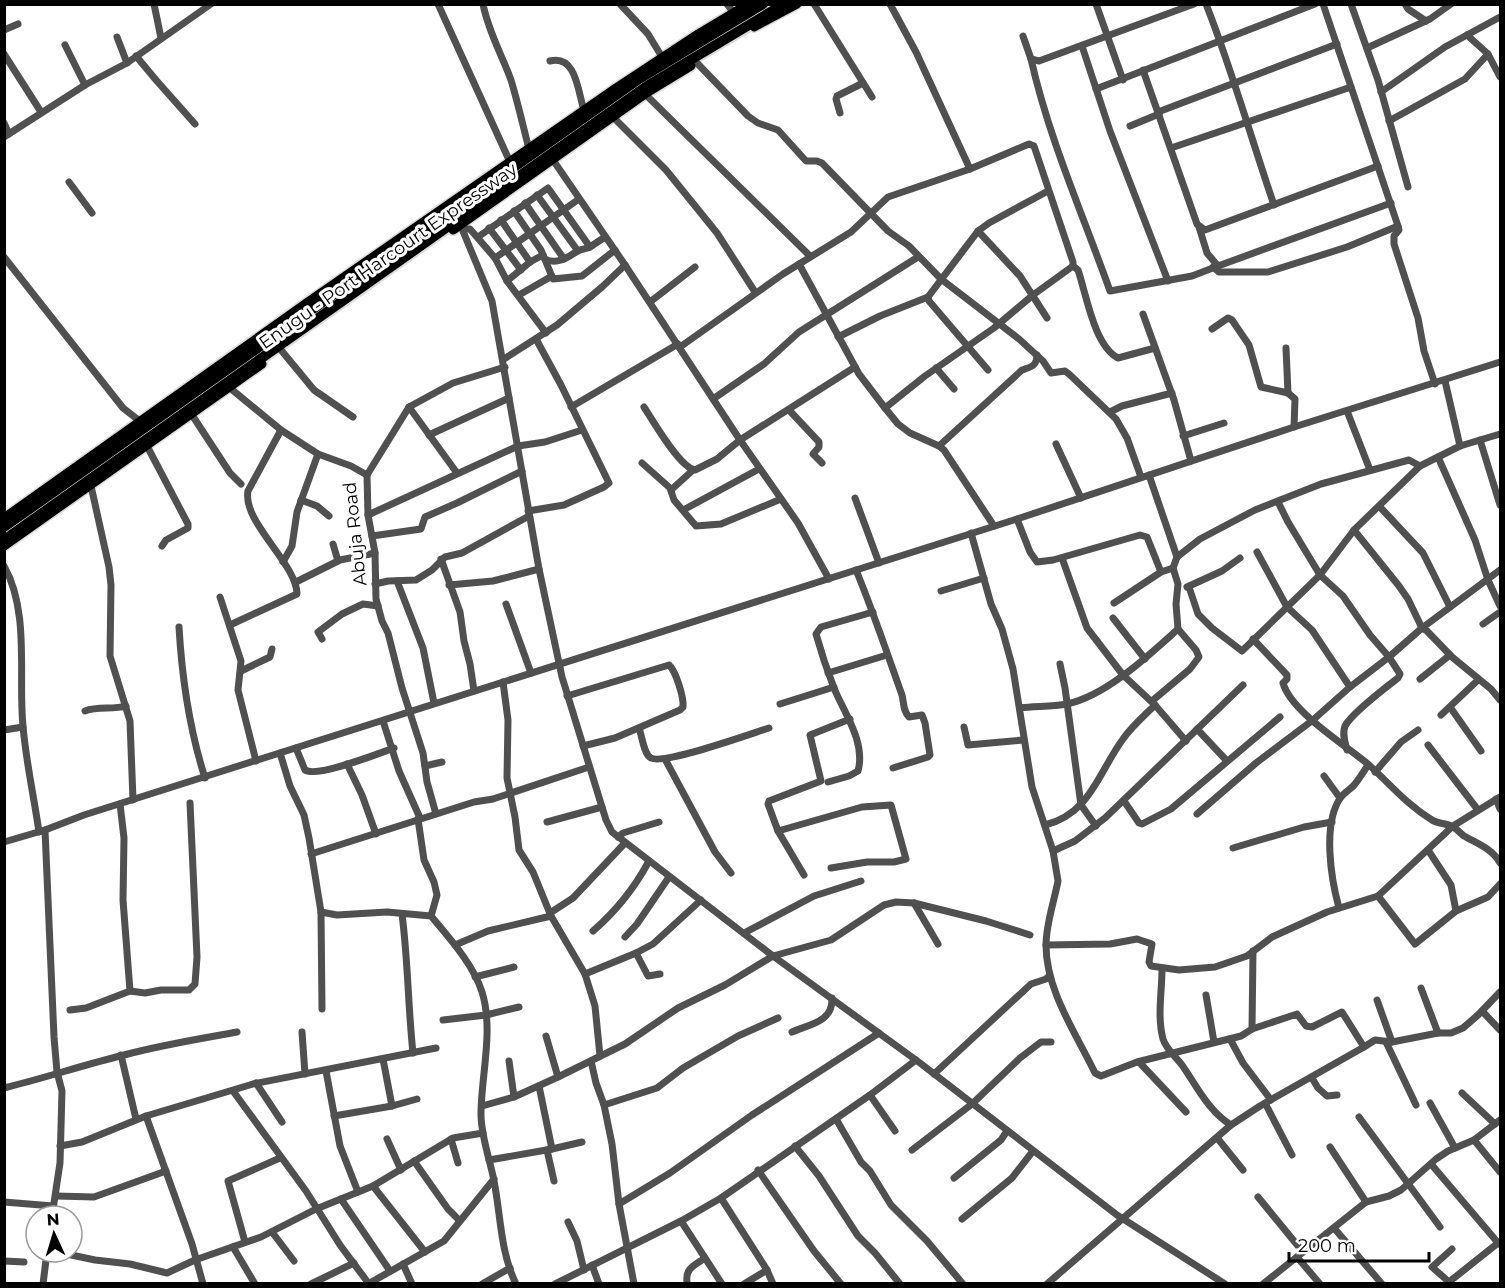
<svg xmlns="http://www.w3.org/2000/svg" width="1505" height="1288" font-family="Montserrat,sans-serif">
<rect width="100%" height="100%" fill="#fff"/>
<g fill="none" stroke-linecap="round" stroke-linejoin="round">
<g stroke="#dbdbdb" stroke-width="12">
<g id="major">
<path d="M754 27 797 4"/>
<path d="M453 230 645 94 691 66"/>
<path d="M4 518 308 302 616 88 698 34 748 4"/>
<path d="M4 546 262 364"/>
</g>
</g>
<g stroke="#dbdbdb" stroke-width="14">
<g id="highway">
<path d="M4 527 639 79 763 4"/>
<path d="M4 540 647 86 784 4"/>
</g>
</g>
<g stroke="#505050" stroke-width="7">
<path d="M154 4 161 38"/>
<path d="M438 4 510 162"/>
<path d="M483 4C488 31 502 55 511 80 518 103 523 126 529 149"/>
<path d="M620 4 648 34 662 57"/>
<path d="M727 4 734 13"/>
<path d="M814 4 872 97"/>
<path d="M890 4 916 52 970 169"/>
<path d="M1096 4 1123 80"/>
<path d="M1206 4C1232 70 1251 138 1274 205"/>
<path d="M1323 4 1398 226 1399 230 1394 236V244L1418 318 1424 351 1435 384"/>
<path d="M1351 4 1378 80 1408 187"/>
<path d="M1405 4 1408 9 1426 21"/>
<path d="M4 30 18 24"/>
<path d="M1023 36 1031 59 1039 61 1194 4"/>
<path d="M117 37 127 63"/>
<path d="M65 45 85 85"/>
<path d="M1082 46 1110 131 1168 281"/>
<path d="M1367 48 1430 19 1451 4"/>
<path d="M4 54 41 112"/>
<path d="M1488 54 1500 77"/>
<path d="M136 56 156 80 195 124"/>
<path d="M1031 59C1049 139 1083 215 1110 291L1192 276 1218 266 1207 253 1199 227"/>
<path d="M550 61C577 54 578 94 584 110"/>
<path d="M696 62 748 116 758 123 778 130 806 161H817L822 163 888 231 909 246 941 279 1019 339 1043 361 1051 373 1065 371 1069 374 1116 419 1127 438 1141 477"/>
<path d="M1143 70 1197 224 1205 230 1378 166"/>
<path d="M1096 89 1315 4"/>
<path d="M1381 92 1445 47 1500 17"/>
<path d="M645 94 810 256"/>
<path d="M1158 112 1337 44"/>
<path d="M840 113 836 99 837 96 863 83"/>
<path d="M614 118 666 170 717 233 755 292"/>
<path d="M1389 121 1465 79 1488 54 1467 35"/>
<path d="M4 123 9 134"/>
<path d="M1130 126 1159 114"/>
<path d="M4 137 85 85 127 63 211 4"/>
<path d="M1171 148 1351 87"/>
<path d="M553 160 625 265 740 440 798 523 829 579"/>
<path d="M69 182 92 213"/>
<path d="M537 195 578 251"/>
<path d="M525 203 564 259"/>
<path d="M514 211 541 250 553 279 582 276 615 250"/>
<path d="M501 220 530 262"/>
<path d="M460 224 492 301 539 569 562 677 606 820 612 832 773 956 920 1063 1117 1215 1225 1284"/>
<path d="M489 228 521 270"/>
<path d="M464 229H470L495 258 507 281 546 333"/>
<path d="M978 231 1020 276 1047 318"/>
<path d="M478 237 548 188 590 247 605 237"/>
<path d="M4 257 123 408 141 422"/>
<path d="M495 258 579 199"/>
<path d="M545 259C556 265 567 258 576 252 580 249 586 249 590 247"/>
<path d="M799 264 859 374 885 408 898 424 910 433 939 446 944 450 994 526"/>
<path d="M1218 266 1391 203"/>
<path d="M1213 267 1219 272H1268L1347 247 1398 226"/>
<path d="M507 281 530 262 543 255"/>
<path d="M519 295 552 276"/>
<path d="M650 302 695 267"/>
<path d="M1143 314 1174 400 1191 461"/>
<path d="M1212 329 1228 318 1232 320 1249 345 1261 387 1288 393 1295 399 1294 427"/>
<path d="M838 337 880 316 928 297"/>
<path d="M680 347 783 274 851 232 888 197 970 169 1029 144 1034 146 1073 262V266L1078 270C1086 293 1094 346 1118 358L1155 348"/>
<path d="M1286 348 1288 393"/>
<path d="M281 350 314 390 353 417"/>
<path d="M504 359 557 325 602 287 625 265"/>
<path d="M936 368 954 389"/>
<path d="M988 370 929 301 928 297 978 231 989 223 1048 191"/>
<path d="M1445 381 1460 446"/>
<path d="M230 388 281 430 318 454 351 466 367 475"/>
<path d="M713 399 764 364 799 332 918 257"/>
<path d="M409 407 457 473"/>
<path d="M571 407 678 344"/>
<path d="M644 407C653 421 680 468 695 470L717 459 740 440 855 367"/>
<path d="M885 408 925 376 994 328 1033 295 1073 266"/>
<path d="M789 410 819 442V447L813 454 822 463"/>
<path d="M1347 411 1370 470"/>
<path d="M1110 412 1122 406 1172 393"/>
<path d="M192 415 230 473 241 484"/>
<path d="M429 435 509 398"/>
<path d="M1183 436 1224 423"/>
<path d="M1480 440 1500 505"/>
<path d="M1056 444 1081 498"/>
<path d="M147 446 188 524V528L166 540 162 546"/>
<path d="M939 446 1022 370C1031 367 1037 366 1037 355"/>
<path d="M1438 457 1475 540 1488 580 1500 606"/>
<path d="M642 463 670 488 674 500 696 526 721 524 781 499"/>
<path d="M367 475 368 515 375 553 376 599 382 621 388 633 402 688 423 753 427 782 436 814"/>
<path d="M367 475 409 407 453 383 505 367"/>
<path d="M91 486 109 567 111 585 110 656 130 721 133 800"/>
<path d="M671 490 693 470"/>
<path d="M855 498 879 563"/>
<path d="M301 500 317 506 329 516"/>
<path d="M1278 502 1288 522 1320 575 1343 596 1370 635 1389 657 1400 674 1398 678C1385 688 1352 713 1345 726 1342 734 1345 742 1347 750"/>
<path d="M1380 507 1423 553 1450 607"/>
<path d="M685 509 759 469"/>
<path d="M528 511 564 505 604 487 609 483 561 385 536 339"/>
<path d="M368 515 518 446 545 442 582 430"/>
<path d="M1017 519 1030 552 1037 562 1053 560 1140 535 1147 537 1161 572 1173 568"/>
<path d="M1354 530 1399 586 1408 599 1422 628 1427 631 1452 657 1491 689 1500 700"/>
<path d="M971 533 991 604 1002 629 1013 669 1032 787 1053 851 1058 881C1054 902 1046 924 1046 945 1046 991 1076 1033 1095 1073L1101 1076 1137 1062 1241 1036 1252 1029 1253 951"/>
<path d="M372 536 421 529 425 517 457 503 522 471"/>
<path d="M333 544 338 561"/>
<path d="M1257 552 1287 607 1312 630 1350 687"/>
<path d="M1177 557 1200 539 1255 510 1321 484 1409 460 1420 466 1460 446 1500 434"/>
<path d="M441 559 460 612 464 641 470 664 474 691"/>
<path d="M283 562 292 546 297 512 318 454"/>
<path d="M4 566C30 612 18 676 23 726 26 762 34 797 39 832"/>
<path d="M856 570C873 611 887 653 902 695 904 703 903 711 909 717L922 715 925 723 930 755 928 757 893 768"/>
<path d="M397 581 423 648 434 703"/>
<path d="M296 582 340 560 375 553"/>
<path d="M375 584 388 581 416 580 432 570 445 557 462 553 529 516"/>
<path d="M449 585 493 581 539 569"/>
<path d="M1187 587 1222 571 1240 558"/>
<path d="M1189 587 1198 614 1212 628 1242 651 1320 575 1354 530 1420 466"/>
<path d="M941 591 984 578"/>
<path d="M220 597 241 661 238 690 256 761"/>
<path d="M1114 603 1161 572"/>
<path d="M506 604 531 673"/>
<path d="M1113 618 1145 659"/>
<path d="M1483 624 1500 612"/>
<path d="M230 625 297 594C297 564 242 522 248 491L281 430"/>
<path d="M179 627C182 679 189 728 205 778"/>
<path d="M322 639 318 632 342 614 363 604 378 606"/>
<path d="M1253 639 1287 675V679L1283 683C1291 712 1347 746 1369 765 1391 785 1406 804 1432 820 1438 824 1447 823 1453 827 1457 829 1460 833 1464 836 1476 843 1493 849 1500 863"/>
<path d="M1060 664 1065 688 1081 805 1096 826"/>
<path d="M241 671 270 657 272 649"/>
<path d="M828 673 887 655"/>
<path d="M1420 679 1450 655"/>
<path d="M503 682 508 720 507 778 515 817 519 850 533 872 551 916 585 974 595 1006 600 1056"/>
<path d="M567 696 669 665C676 671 684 698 683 707L680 710 615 738 583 746"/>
<path d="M1152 701 1190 669 1199 657 1196 650 1178 629"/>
<path d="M780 704 834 687"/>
<path d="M1155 705 1186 741"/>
<path d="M1450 707 1481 751"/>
<path d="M1020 708C1035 706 1051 707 1067 704 1106 696 1149 655 1178 629L1176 604 1178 584 1173 568 1177 557 1149 475"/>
<path d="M85 711C98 706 113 710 126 706"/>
<path d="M1441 715 1478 680"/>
<path d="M383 721 399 771 420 818"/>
<path d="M964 727 968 745 1023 740"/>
<path d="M639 728C642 736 644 755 651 758 664 765 750 734 769 728"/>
<path d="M1197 729 1227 761"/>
<path d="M4 730 23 727"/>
<path d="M1428 745 1478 810"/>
<path d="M296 748 305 770C317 778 377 754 394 748"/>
<path d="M280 753 290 786 304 815 309 838 321 912 322 1009"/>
<path d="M665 759 715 852 731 873"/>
<path d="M347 764 362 795 376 834"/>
<path d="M425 766 442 762"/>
<path d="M1375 772 1401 742 1418 730"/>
<path d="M1324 776 1340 798"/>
<path d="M828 782 849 776 858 771C866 742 844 713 834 688 827 670 821 652 816 634L821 627 873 612"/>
<path d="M1496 799 1500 809"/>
<path d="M1124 801 1139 823 1142 824 1171 809 1280 717"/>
<path d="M120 804 124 838 123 900 130 991"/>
<path d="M1197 814 1256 763 1313 720 1350 687 1389 657 1422 628 1500 570"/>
<path d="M418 819 424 860 434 882 437 895 431 916"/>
<path d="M547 822 602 807"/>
<path d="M1045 825C1091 813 1098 773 1123 739 1132 726 1144 716 1155 705L1123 675 1087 628 1062 558"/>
<path d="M45 830 54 1037 57 1072 62 1091 60 1163 52 1216"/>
<path d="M778 831 862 807 891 805 906 859 894 862H867L831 868"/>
<path d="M618 837 623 833 659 822"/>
<path d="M4 842 45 830 84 815 1017 519 1294 427 1500 362"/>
<path d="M1233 848 1304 827 1332 822"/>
<path d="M1428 850 1451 885 1456 911"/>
<path d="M1053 851 1075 841 1105 818 1243 685"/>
<path d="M311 854 474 802 493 799 589 767"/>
<path d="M804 875 778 831 768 804 769 801 821 781 810 735 850 719"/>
<path d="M1378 896 1415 944 1456 911 1488 897 1500 884"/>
<path d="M914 903 938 944"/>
<path d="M1339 908C1331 879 1322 823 1341 797 1345 792 1351 789 1355 784 1360 778 1364 771 1368 765"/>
<path d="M321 912 337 915 387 912 431 916C450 939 473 964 482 992 494 1030 481 1076 481 1114 481 1137 490 1159 494 1181 501 1216 500 1251 516 1284"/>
<path d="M550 913 573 898 625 843"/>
<path d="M402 914C408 960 408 1007 413 1053"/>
<path d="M593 931C615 912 635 887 649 861"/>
<path d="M744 933 814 896 861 881"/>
<path d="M625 937 637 924 669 877"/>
<path d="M455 945 488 931 551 916"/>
<path d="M1046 945 1110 944 1137 939 1152 944 1149 962 1151 966 1179 970 1215 967 1247 956 1272 937 1327 912 1378 896 1453 826 1500 797"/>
<path d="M636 953 648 976 660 974"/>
<path d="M1162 969C1162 992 1157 1016 1163 1039 1166 1049 1175 1056 1182 1065 1196 1085 1209 1112 1231 1125L1260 1106 1364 1047"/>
<path d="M585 974 636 953 653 944 701 900"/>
<path d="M475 977 514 967"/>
<path d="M1421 988 1438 1033"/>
<path d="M1206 995 1214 1042"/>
<path d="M1377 1000 1392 1042"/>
<path d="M70 1010 86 1008 130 991 145 993 161 990H189L195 984 197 957 190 803"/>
<path d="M1482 1011 1500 1030"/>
<path d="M443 1020 486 1015 519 1007"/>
<path d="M1252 1029 1297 1014 1306 1026 1312 1027 1342 1012 1364 1047 1375 1040 1392 1042 1438 1033H1451L1463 1028 1478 1015 1500 992"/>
<path d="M302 1032 305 1074"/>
<path d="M792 1032C810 1024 833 1022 832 998"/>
<path d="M546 1036 558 1077"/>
<path d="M1230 1039 1243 1063 1271 1100"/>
<path d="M1386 1042 1416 1105"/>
<path d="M121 1055 136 1119"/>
<path d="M383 1059 392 1106"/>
<path d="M509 1061 514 1097"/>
<path d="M591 1061 596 1083 604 1105 612 1144 619 1204 634 1284"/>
<path d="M1139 1062 1186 1112"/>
<path d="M326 1071 340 1146 358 1192"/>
<path d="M934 1074 1031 984 1046 979 1049 976"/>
<path d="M1312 1078 1318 1088 1327 1096 1337 1095"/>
<path d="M256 1083 282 1122"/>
<path d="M539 1086 552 1149"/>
<path d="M4 1088C45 1078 83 1065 124 1055 161 1045 199 1039 237 1032"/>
<path d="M233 1091 306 1191 340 1245 369 1284"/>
<path d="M1462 1093 1495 1124"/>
<path d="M870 1095 895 1131"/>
<path d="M1265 1103 1292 1155"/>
<path d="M1430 1103 1455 1148"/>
<path d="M604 1105 657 1088 683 1068 738 1036 778 1018"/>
<path d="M482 1106 514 1097 558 1077 625 1044 678 1008 725 985 773 956 831 940 884 905 896 902 914 903 986 921 1030 935"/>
<path d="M146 1116 192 1244 203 1284"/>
<path d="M334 1116 392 1106 417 1099"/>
<path d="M1359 1117 1440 1227"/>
<path d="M836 1119 861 1162 870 1171 891 1205 927 1241 963 1284"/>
<path d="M387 1139 401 1170"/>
<path d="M451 1139 458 1163"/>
<path d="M1218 1139 1243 1170"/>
<path d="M1474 1140 1500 1172"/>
<path d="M60 1146 82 1142 146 1116 253 1084 436 1048"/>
<path d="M795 1146 819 1176 858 1236 875 1253 900 1284"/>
<path d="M1330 1147 1366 1202"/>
<path d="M547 1150 554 1181"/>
<path d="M912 1150 972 1104 1020 1058 1041 1042H1051"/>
<path d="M489 1160 552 1149 582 1142"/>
<path d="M414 1161 448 1209 459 1220"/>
<path d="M1431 1164 1499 1244"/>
<path d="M758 1170 814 1251 841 1284"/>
<path d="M954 1178 1001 1140 1007 1131"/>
<path d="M373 1186 425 1252"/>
<path d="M56 1196 94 1197 166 1171"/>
<path d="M1258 1197 1303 1252"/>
<path d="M721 1198 767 1270 773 1284"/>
<path d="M341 1199 390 1271"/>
<path d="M4 1202 53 1206"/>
<path d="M619 1204 670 1173 752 1115 879 1033"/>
<path d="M962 1219 1012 1178 1033 1151"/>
<path d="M681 1221 722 1284"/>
<path d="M568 1222 577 1241 584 1270"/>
<path d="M1334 1228 1382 1284"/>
<path d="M272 1232 294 1261"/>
<path d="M245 1242 228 1181 280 1158"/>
<path d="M233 1247 255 1284"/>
<path d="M1452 1249 1432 1267 1449 1282 1498 1243"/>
<path d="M57 1252 95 1260 130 1264 167 1273 195 1260 261 1237 316 1209 373 1186 453 1138 483 1133"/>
<path d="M1297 1257 1320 1284"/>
<path d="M4 1261 24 1262"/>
<path d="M403 1264 412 1284"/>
<path d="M592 1265 599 1284"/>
<path d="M687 1282C685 1268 695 1265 705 1258"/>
<path d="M43 1284 47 1252"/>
<path d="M311 1284 354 1263"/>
<path d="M368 1284 444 1241 494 1179"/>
<path d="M482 1284 510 1268"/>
<path d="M555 1284 681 1221 721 1198 870 1095 916 1060"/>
<path d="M744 1284 767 1270"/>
<path d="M1047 1284 1231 1125"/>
<path d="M1263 1284 1366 1202 1389 1196 1401 1190 1436 1159 1448 1151 1474 1140 1500 1120"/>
</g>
<use href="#major" stroke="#000" stroke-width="9"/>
<use href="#highway" stroke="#000" stroke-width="10"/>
</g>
<g text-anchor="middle" stroke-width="6" stroke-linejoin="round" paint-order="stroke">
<g font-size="18" fill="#000" stroke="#fff">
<text transform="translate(388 256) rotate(-35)" y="6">Enugu - Port Harcourt Expressway</text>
<text transform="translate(355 534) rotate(-96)" y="6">Abuja Road</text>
</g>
</g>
<rect width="1505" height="1288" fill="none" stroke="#000000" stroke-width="12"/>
<g transform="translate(54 1234) rotate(356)"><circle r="28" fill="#ffffff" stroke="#999999" stroke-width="1.5"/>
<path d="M0-4.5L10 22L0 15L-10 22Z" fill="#000000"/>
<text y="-9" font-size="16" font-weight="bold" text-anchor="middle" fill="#000000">N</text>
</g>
<path d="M1289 1252v9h140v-9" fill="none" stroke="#000000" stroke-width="3"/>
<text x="1298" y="1252" font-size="18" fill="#000000" stroke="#ffffff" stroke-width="4.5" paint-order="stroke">200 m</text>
</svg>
